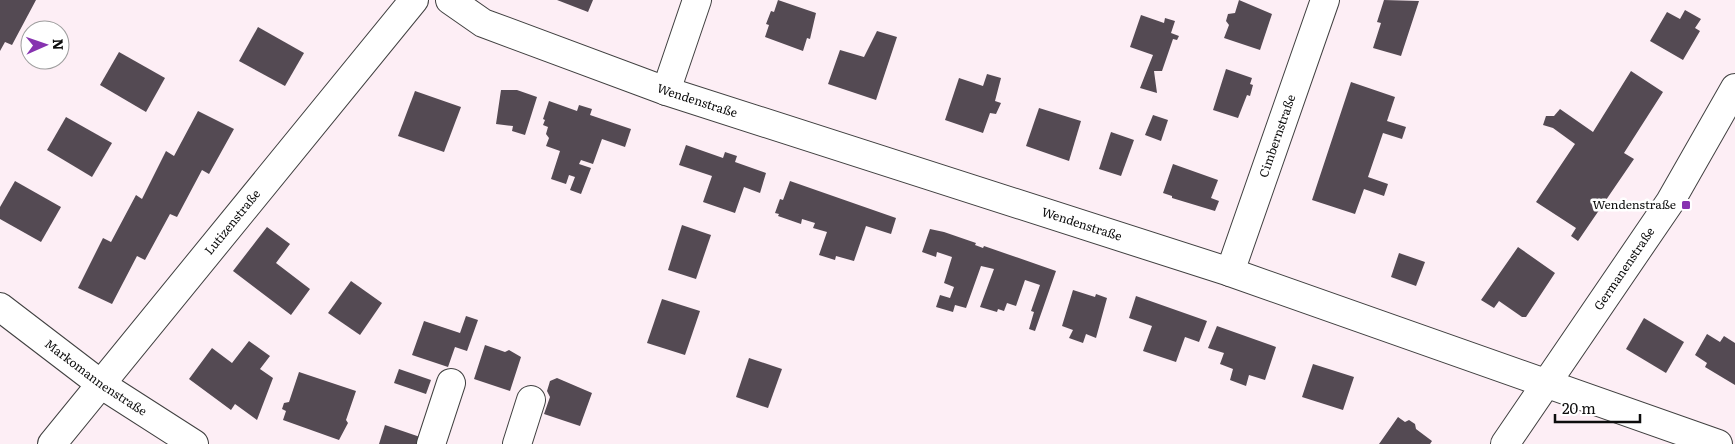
<svg xmlns="http://www.w3.org/2000/svg" width="1735" height="444" font-family="Literata,serif">
<rect width="100%" height="100%" fill="#fdeef5"/>
<g fill="#544a53">
<path d="M0 0H36L12 45 5 42 0 51Z"/>
<path d="M557 0H593L588 12Z"/>
<path d="M778 0 816 13 810 39 807 38 803 51 765 37 769 25 766 24 771 11 774 12Z"/>
<path d="M1239 0 1272 14 1260 50 1224 38 1229 25 1226 21 1228 14 1235 13Z"/>
<path d="M1384 0 1419 1 1401 56 1373 48 1381 23 1377 22Z"/>
<path d="M1685 10 1701 19 1695 28 1700 31 1683 60 1650 41 1667 12 1680 19Z"/>
<path d="M1141 15 1164 23 1165 18 1175 21 1171 33 1179 36 1177 40 1173 39 1162 71H1154L1157 93 1140 88 1153 55 1130 47Z"/>
<path d="M258 27 304 53 285 86 239 61Z"/>
<path d="M877 31 897 37 876 100 828 84 840 50 864 57Z"/>
<path d="M119 52 165 78 146 112 100 85Z"/>
<path d="M1226 69 1252 78 1250 84 1253 85 1250 96 1247 95 1238 118 1213 110Z"/>
<path d="M1631 71 1663 92 1624 153 1634 159 1578 241 1571 236 1576 228 1536 202 1575 144 1553 128 1543 125 1546 116H1554L1560 109 1593 132Z"/>
<path d="M987 74 1001 78 995 101 1001 103 996 114 990 113 983 133 945 120 959 78 983 86Z"/>
<path d="M1351 82 1395 97 1387 121 1406 127 1402 139 1383 133 1368 177 1388 184 1384 196 1364 189 1355 214 1312 200Z"/>
<path d="M501 90H517L537 97 525 135 512 131 513 126 496 124Z"/>
<path d="M415 91 461 107 444 152 398 136Z"/>
<path d="M549 101 577 111 579 105 592 109 590 115 631 129 625 147 602 139 593 164 581 160 579 164 591 168 581 194 570 190 575 177 569 175 566 184 551 179 560 151 546 146 549 138 546 134 548 127 543 125 545 120 543 119Z"/>
<path d="M1039 108 1081 121 1069 161 1026 146Z"/>
<path d="M198 111 234 129 209 174 202 170 177 217 170 214 145 260 137 256 112 304 78 288 103 238 111 242 136 195 142 199 166 151 174 156Z"/>
<path d="M1153 115 1168 120 1161 141 1145 135Z"/>
<path d="M66 117 112 143 92 177 47 150Z"/>
<path d="M1111 132 1134 140 1121 176 1099 169Z"/>
<path d="M686 145 723 158 725 152 737 156 735 162 766 173 760 193 744 187 735 213 703 202 712 176 679 165Z"/>
<path d="M1173 164 1218 180 1211 198 1219 201 1215 211 1172 198V196L1163 193Z"/>
<path d="M15 181 61 207 41 242 0 219V207Z"/>
<path d="M790 181 896 218 891 234 866 226 854 261 836 256 835 260 819 255 827 232 813 228 815 223 802 219 801 224 778 216 779 214 775 213 780 199 783 200Z"/>
<path d="M682 225 711 235 696 279 668 270Z"/>
<path d="M267 227 290 244 276 263 310 289 291 315 233 271Z"/>
<path d="M930 229 944 232 976 243 975 245 983 248 984 246 1056 271 1035 331 1029 329 1034 312 1031 311 1040 285 1025 280 1016 306 1007 303 1004 311 998 309 997 312 980 307 994 269 981 266 966 308 955 305 953 312 936 307 940 295 950 298 954 287 944 283 952 257 937 252 936 257 922 252Z"/>
<path d="M1518 247 1555 273 1526 317H1522L1499 301 1494 308 1481 300Z"/>
<path d="M1399 253 1425 262 1416 286 1391 277Z"/>
<path d="M351 281 382 303 360 335 328 313Z"/>
<path d="M1073 290 1095 297 1096 294 1107 298 1096 338 1086 334 1083 343 1069 338 1073 330 1062 326Z"/>
<path d="M1136 296 1207 321 1199 342 1185 337 1176 362 1143 351 1152 326 1129 318Z"/>
<path d="M662 299 700 311 685 355 647 343Z"/>
<path d="M466 316 478 320 467 351 455 347 448 367 412 355 424 321 460 333Z"/>
<path d="M1644 318 1684 342 1666 373 1626 349Z"/>
<path d="M1217 326 1276 347 1265 380 1249 375 1246 386 1230 380 1233 369 1220 364 1224 353 1208 348Z"/>
<path d="M1707 334 1720 342 1724 336 1735 343V385L1705 367 1707 363 1695 355Z"/>
<path d="M249 341 270 356 260 369 273 378 257 420 235 404 231 410 189 379 212 348 232 363Z"/>
<path d="M485 345 505 352 509 350 521 357 510 391 474 379Z"/>
<path d="M749 358 782 369 768 408 736 397Z"/>
<path d="M1313 364 1354 377 1343 410 1302 397Z"/>
<path d="M399 369 431 380 426 394 394 383Z"/>
<path d="M299 372 356 391 346 420 348 423 339 440 283 420 286 411 282 409 284 403 289 402Z"/>
<path d="M557 378 592 393 580 426 544 414 550 397 547 391 550 381Z"/>
<path d="M1398 417 1405 422 1409 420 1415 424 1416 429 1432 441 1430 444H1379Z"/>
<path d="M385 425 420 437 417 444H379Z"/>
</g>
<g fill="none" stroke-linecap="round" stroke-linejoin="round">
<g stroke="#404040" stroke-width="30">
<g id="minor">
<path id="s1" d="M450 0 483 23 666 91 1230 272 1718 444"/>
<path d="M666 91 697 0"/>
<path id="s2" d="M1230 272 1325 0"/>
<path id="s3" d="M0 307 102 385 194 444"/>
<path id="s4" d="M52 444 414 0"/>
<path d="M431 444 451 383"/>
<path d="M517 444 531 400"/>
<path id="s5" d="M1505 444 1670 202 1735 88"/>
</g>
</g>
<use href="#minor" stroke="#fff" stroke-width="28"/>
</g>
<rect fill="#8732b0" stroke="#fff" stroke-width="2" x="1681" y="200" width="10" height="10" rx="2.5"/>
<g text-anchor="middle" stroke-width="5" stroke-linejoin="round" paint-order="stroke">
<g font-size="12" fill="#0d0d0d" stroke="#fff">
<text dy="4" stroke="none"><textPath href="#s1" startOffset="268">Wendenstraße</textPath></text>
<text dy="4" stroke="none"><textPath href="#s2" startOffset="144">Cimbernstraße</textPath></text>
<text dy="4" stroke="none"><textPath href="#s4" startOffset="286">Lutizenstraße</textPath></text>
<text dy="4" stroke="none"><textPath href="#s1" startOffset="672">Wendenstraße</textPath></text>
<text dy="4" stroke="none"><textPath href="#s5" startOffset="212">Germanenstraße</textPath></text>
<text dy="4" stroke="none"><textPath href="#s3" startOffset="119">Markomannenstraße</textPath></text>
</g>
<g font-size="12" fill="#0d0d0d" stroke="#fff" text-anchor="end">
<text x="1676" y="209">Wendenstraße</text>
</g>
</g>
<g transform="translate(45 45) rotate(88)"><circle r="24" fill="#ffffff" stroke="#9e9e9e"/>
<path d="M0-4L9 19L0 12L-9 19Z" fill="#8732b0"/>
<text y="-8" font-size="14" font-weight="bold" text-anchor="middle" fill="#0d0d0d">N</text>
</g>
<path d="M1555 414v8h85v-8" fill="none" stroke="#0d0d0d" stroke-width="2.5"/>
<text x="1562" y="414" font-size="15" fill="#0d0d0d" stroke="#ffffff" stroke-width="4" paint-order="stroke">20 m</text>
</svg>
